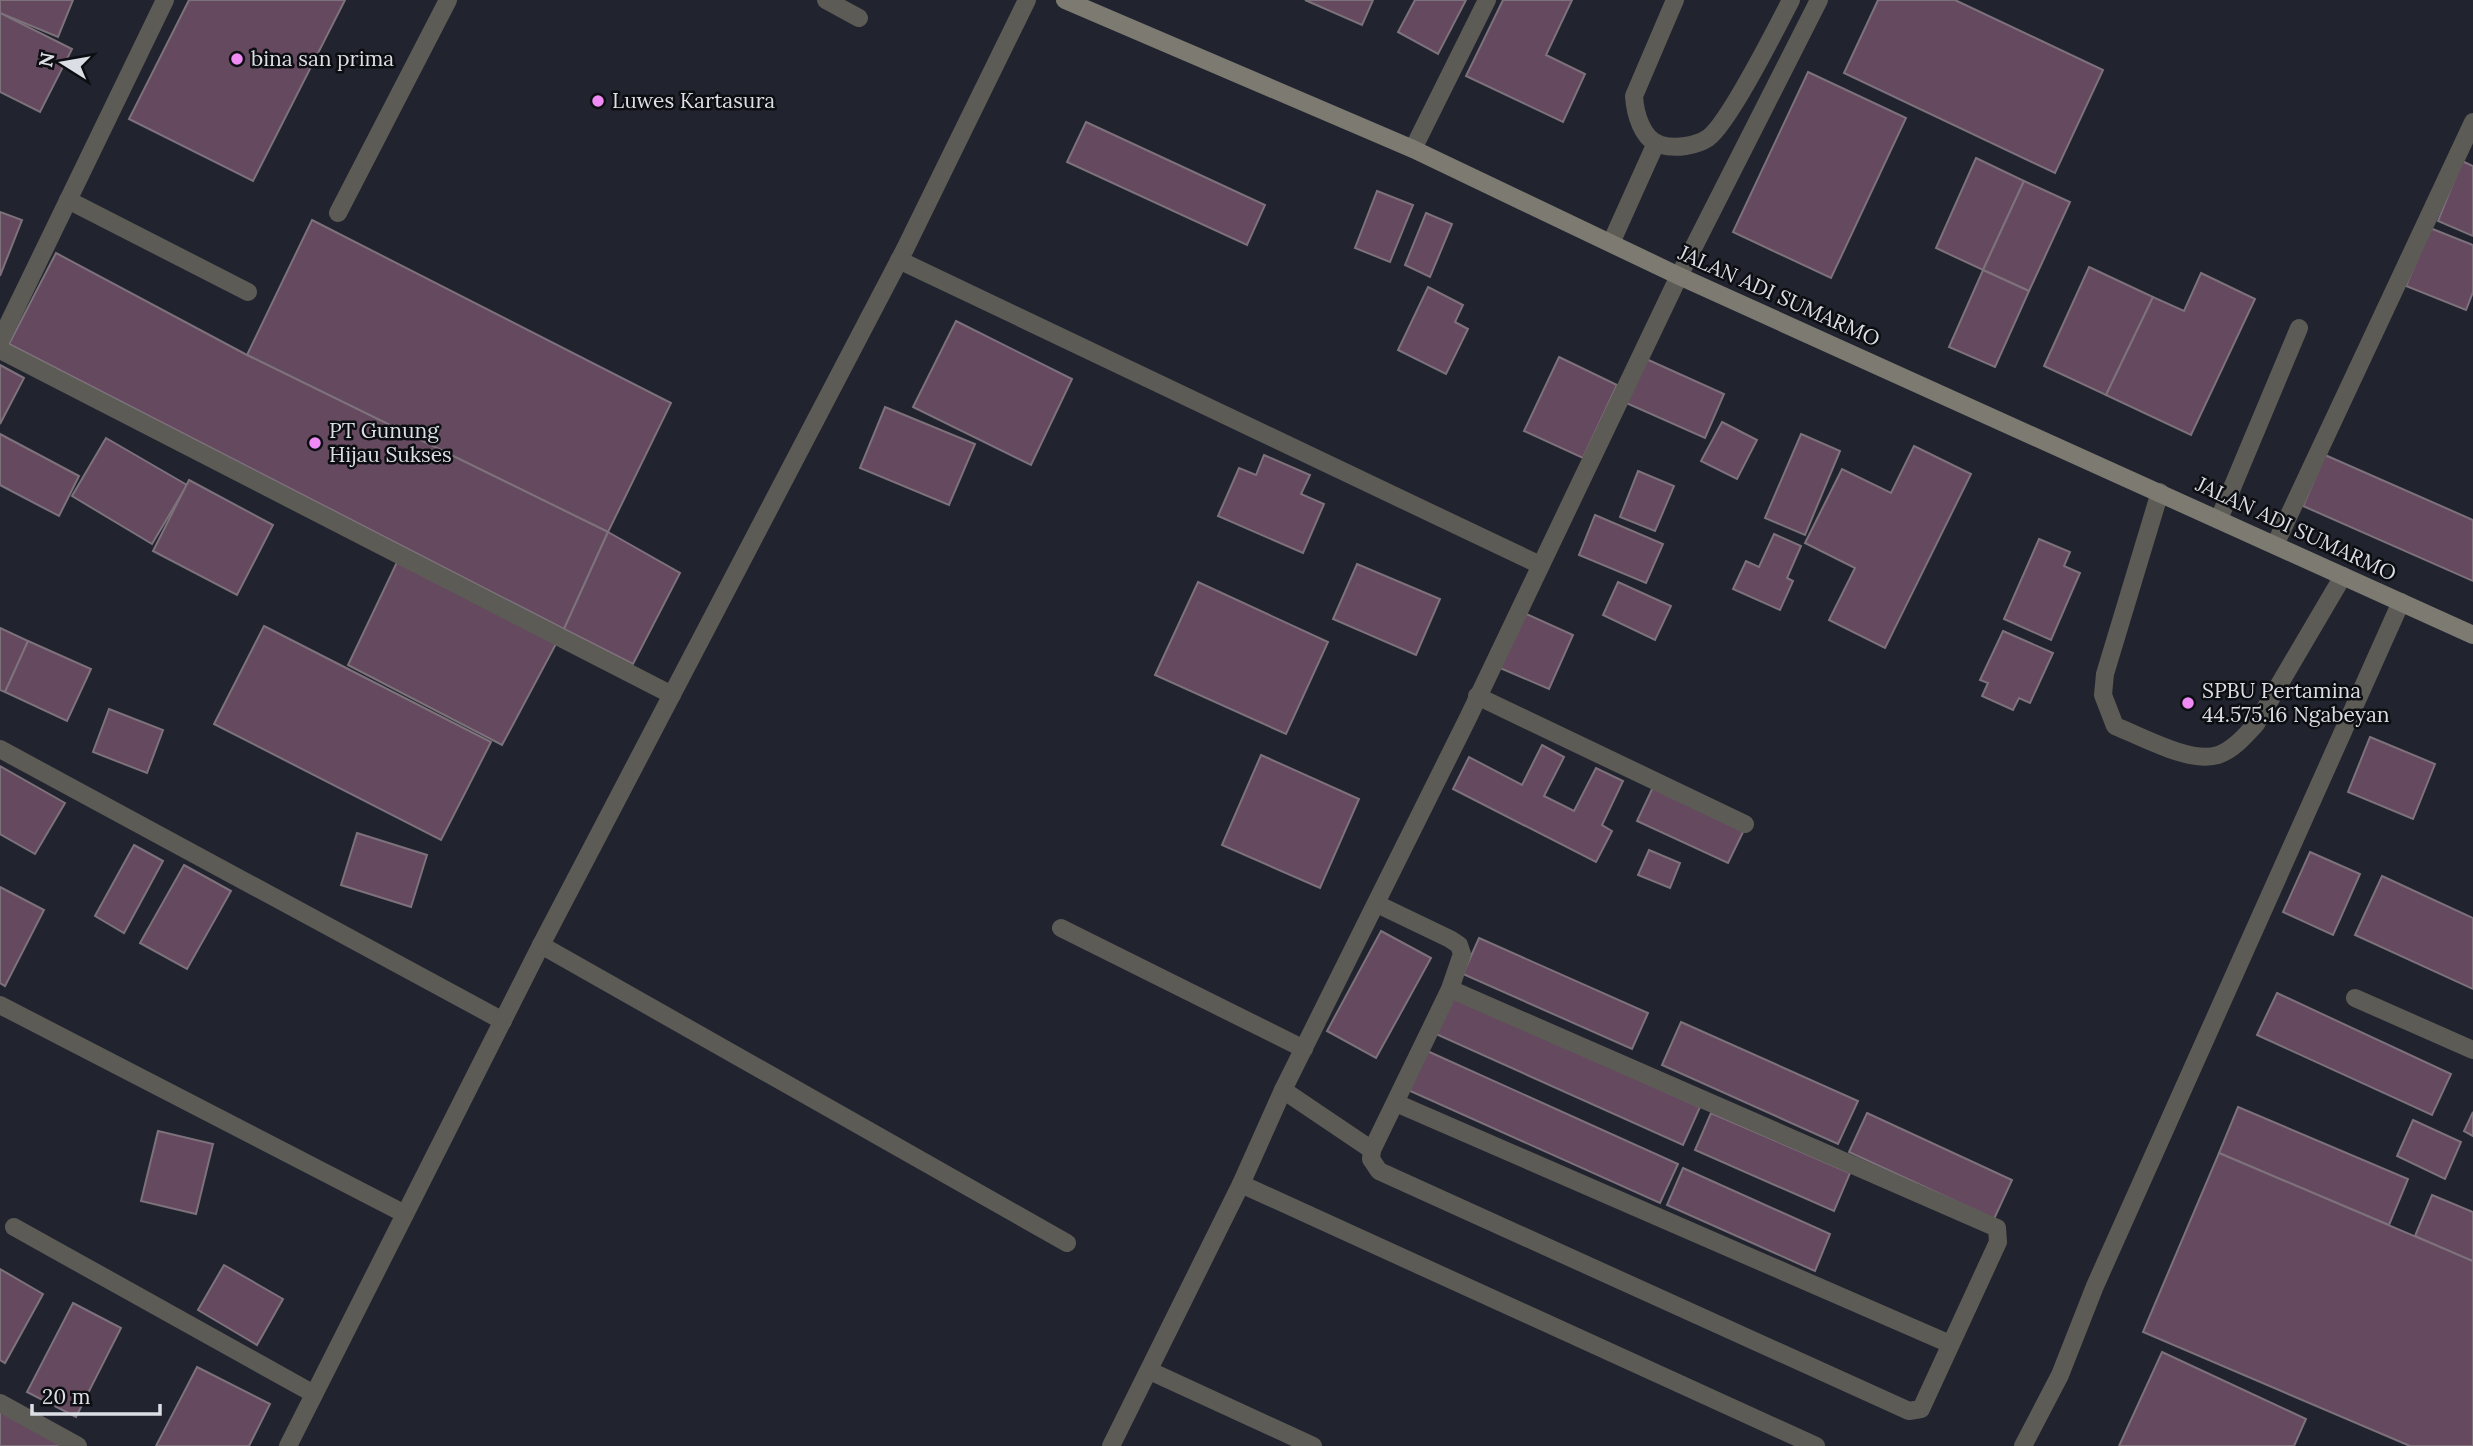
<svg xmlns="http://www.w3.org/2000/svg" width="2473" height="1446" font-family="Lora,serif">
<rect width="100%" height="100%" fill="#21242e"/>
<g fill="#65495f" stroke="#7d727b" stroke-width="2">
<path d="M0 0H73L58 37 0 13Z"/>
<path d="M189 0H345L253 181 129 119Z"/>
<path d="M1305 0H1373L1362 25Z"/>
<path d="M1415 0H1466L1438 54 1398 32Z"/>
<path d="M1503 0H1572L1546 55 1585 74 1563 122 1466 76Z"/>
<path d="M1878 0H1955L2103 70 2055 173 1844 73Z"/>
<path d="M0 13 72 49 40 112 0 92Z"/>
<path d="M1808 72 1906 118 1831 278 1733 232Z"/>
<path d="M1086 122 1265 205 1247 245 1067 162Z"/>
<path d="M1976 158 2024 181 1983 270 1936 248Z"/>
<path d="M2462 161 2473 166V236L2438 221Z"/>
<path d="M2024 181 2070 202 2029 291 1983 270Z"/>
<path d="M1377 191 1413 205 1390 262 1355 248Z"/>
<path d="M0 212 22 220 0 276Z"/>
<path d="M1426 213 1452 224 1430 277 1405 265Z"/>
<path d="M312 220 671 403 608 532 247 355Z"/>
<path d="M2430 228 2473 245V292L2466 310 2406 286Z"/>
<path d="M56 253 247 355 608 532 564 629 9 344Z"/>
<path d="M2089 267 2153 297 2106 395 2044 366Z"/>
<path d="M1983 270 2029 291 1995 367 1949 347Z"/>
<path d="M2201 273 2255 299 2191 435 2106 395 2153 297 2184 311Z"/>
<path d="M1428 287 1463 305 1455 322 1468 329 1446 374 1398 350Z"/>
<path d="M956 321 1072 379 1031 465 913 407Z"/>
<path d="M1559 357 1617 385 1583 458 1524 431Z"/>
<path d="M1644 358 1724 394 1705 438 1624 402Z"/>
<path d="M0 365 24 378 0 424Z"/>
<path d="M885 407 975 444 949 505 860 468Z"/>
<path d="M1722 422 1757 440 1737 479 1701 461Z"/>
<path d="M0 434 79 476 59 516 0 485Z"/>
<path d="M1801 434 1840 451 1805 535 1765 518Z"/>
<path d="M106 438 187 485 152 544 72 496Z"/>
<path d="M1914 446 1971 474 1885 648 1829 620 1855 568 1805 543 1842 469 1891 493Z"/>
<path d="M1264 455 1310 475 1301 494 1324 504 1303 553 1218 516 1239 468 1256 475Z"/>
<path d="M2325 455 2473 520V581L2303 506Z"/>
<path d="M1638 471 1674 486 1655 531 1620 517Z"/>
<path d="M189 480 273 525 237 595 153 551Z"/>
<path d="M1595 515 1663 544 1646 583 1579 555Z"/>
<path d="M608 532 680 573 633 664 564 629Z"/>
<path d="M1774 534 1801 546 1787 578 1793 581 1780 610 1733 589 1746 561 1759 567Z"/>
<path d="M2039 539 2070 552 2064 566 2080 573 2051 640 2004 619Z"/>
<path d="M398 560 557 642 502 745 348 665Z"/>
<path d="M1357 564 1440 599 1416 655 1333 619Z"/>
<path d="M1198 582 1328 642 1286 734 1155 675Z"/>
<path d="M1618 582 1671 606 1655 640 1603 615Z"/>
<path d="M1524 613 1573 635 1549 689 1500 668Z"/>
<path d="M264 626 491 742 441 840 214 724Z"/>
<path d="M0 628 28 641 5 692 0 690Z"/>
<path d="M2003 631 2053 653 2030 703 2019 698 2013 710 1982 696 1988 683 1980 680Z"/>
<path d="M28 641 91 669 67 721 5 692Z"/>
<path d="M109 709 163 730 147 773 93 752Z"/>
<path d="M2370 737 2435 764 2413 819 2348 792Z"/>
<path d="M1542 745 1564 757 1544 796 1574 811 1596 768 1623 781 1602 825 1612 831 1596 862 1453 789 1469 757 1522 785Z"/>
<path d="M1261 755 1359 799 1320 888 1222 845Z"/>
<path d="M0 766 65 803 35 854 0 834Z"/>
<path d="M1654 785 1745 828 1728 863 1637 821Z"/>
<path d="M357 833 427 855 411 907 341 885Z"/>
<path d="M134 845 163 861 124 933 95 916Z"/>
<path d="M1649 850 1680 863 1670 888 1638 875Z"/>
<path d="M2310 852 2360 874 2333 935 2283 912Z"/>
<path d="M184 865 231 891 187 969 140 943Z"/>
<path d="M2382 876 2473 918V989L2355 935Z"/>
<path d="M0 887 44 910 5 986 0 983Z"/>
<path d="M1381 931 1431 958 1376 1058 1327 1031Z"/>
<path d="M1479 938 1648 1013 1632 1049 1463 974Z"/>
<path d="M2277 993 2451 1074 2432 1115 2257 1035Z"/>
<path d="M1453 997 1700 1107 1683 1145 1436 1034Z"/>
<path d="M1681 1022 1858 1101 1838 1144 1662 1065Z"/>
<path d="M1425 1050 1678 1164 1660 1203 1408 1090Z"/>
<path d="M2238 1107 2408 1179 2389 1225 2219 1153Z"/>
<path d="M2473 1112V1136L2464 1131Z"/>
<path d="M1711 1113 1850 1173 1834 1211 1695 1150Z"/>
<path d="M1867 1113 2012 1180 1994 1219 1849 1152Z"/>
<path d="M2413 1120 2461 1142 2445 1179 2397 1156Z"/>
<path d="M158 1131 213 1144 196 1214 141 1201Z"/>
<path d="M2219 1153 2473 1261V1446H2410L2143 1332Z"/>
<path d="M1683 1168 1830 1234 1815 1271 1667 1205Z"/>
<path d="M2432 1195 2473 1212V1261L2415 1236Z"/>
<path d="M224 1265 283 1299 257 1345 198 1310Z"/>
<path d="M0 1269 43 1294 5 1363 0 1360Z"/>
<path d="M73 1303 121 1328 76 1417 27 1392Z"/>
<path d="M2162 1352 2306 1419 2294 1446H2119Z"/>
<path d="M197 1367 270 1404 249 1446H156Z"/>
<path d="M0 1407 73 1446H0Z"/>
</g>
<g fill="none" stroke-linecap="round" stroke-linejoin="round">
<g stroke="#5d5b56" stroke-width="18">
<path d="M826 0 859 18"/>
<path d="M1675 0 1634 96C1635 113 1642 140 1661 145 1676 149 1696 146 1708 138 1729 123 1777 27 1791 0"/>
<path d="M68 200 248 292"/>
<path d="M338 213 448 0"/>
<path d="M1611 243 1656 143"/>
<path d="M0 350 672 695"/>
<path d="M2160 492 2105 674 2103 695 2115 726C2141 736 2190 764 2218 755 2233 750 2245 736 2256 724L2343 576"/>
<path d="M2219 519 2299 328"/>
<path d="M1061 928 1304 1049"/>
<path d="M541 945 1067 1243"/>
<path d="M2355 998 2473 1050"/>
</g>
<g stroke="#5d5b56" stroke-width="18">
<path d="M1413 149 1487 0"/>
<path d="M899 260 1540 565"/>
<path d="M0 341 165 0"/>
<path d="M2275 545 2473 122"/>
<path d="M1477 696 1745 824"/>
<path d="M0 749 503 1021"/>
<path d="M1377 904 1450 939 1459 945 1462 954 1450 989 1372 1150 1371 1159 1379 1171 1909 1411 1921 1409 1998 1242 1997 1228 1450 989"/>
<path d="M0 1005 405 1214"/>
<path d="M1283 1090 1372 1150"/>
<path d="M1396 1103 1950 1344"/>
<path d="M1241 1184 1816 1446"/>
<path d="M14 1227 314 1394"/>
<path d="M1150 1371 1313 1446"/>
<path d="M0 1403 78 1446"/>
<path d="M1111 1446 1241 1184 1283 1090 1468 718 1679 276 1819 0"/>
<path d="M2023 1446 2060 1375 2095 1286 2401 602"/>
</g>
<path stroke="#5d5b56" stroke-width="18" d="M288 1446 541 945 905 249 1027 0"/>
<path stroke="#7c7a71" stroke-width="18" d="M1065 0 1413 149 1679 276 2473 635"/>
</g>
<g fill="#f08bf5" stroke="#0c0e12" stroke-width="2.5">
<circle cx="237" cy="59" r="7"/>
<circle cx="598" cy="101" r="7"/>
<circle cx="315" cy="443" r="7"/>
<circle cx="2188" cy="703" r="7"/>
</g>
<g text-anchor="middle" stroke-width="5" stroke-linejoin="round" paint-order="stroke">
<g font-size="21" fill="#dcdee5" stroke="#0c0e12" text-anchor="start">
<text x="251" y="66">bina san prima</text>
<text x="612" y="108">Luwes Kartasura</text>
<text x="329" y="438">PT Gunung<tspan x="329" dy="24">Hijau Sukses</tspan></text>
<text x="2202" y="698">SPBU Pertamina<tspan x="2202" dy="24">44.575.16 Ngabeyan</tspan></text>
</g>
<g font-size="21" fill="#dcdee5" stroke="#0c0e12">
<text transform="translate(1779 296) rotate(24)" y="7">JALAN ADI SUMARMO</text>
<text transform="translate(2296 529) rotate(25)" y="7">JALAN ADI SUMARMO</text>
</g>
</g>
<g transform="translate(63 63) rotate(281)" stroke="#0c0e12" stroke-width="5" paint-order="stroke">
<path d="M0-5L12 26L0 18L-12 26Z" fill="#dcdee5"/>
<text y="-10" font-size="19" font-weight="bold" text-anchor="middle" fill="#dcdee5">N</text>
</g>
<path d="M32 1404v10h128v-10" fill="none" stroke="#dcdee5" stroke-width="3.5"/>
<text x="42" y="1404" font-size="21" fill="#dcdee5" stroke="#0c0e12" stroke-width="5" paint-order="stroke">20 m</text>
</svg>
